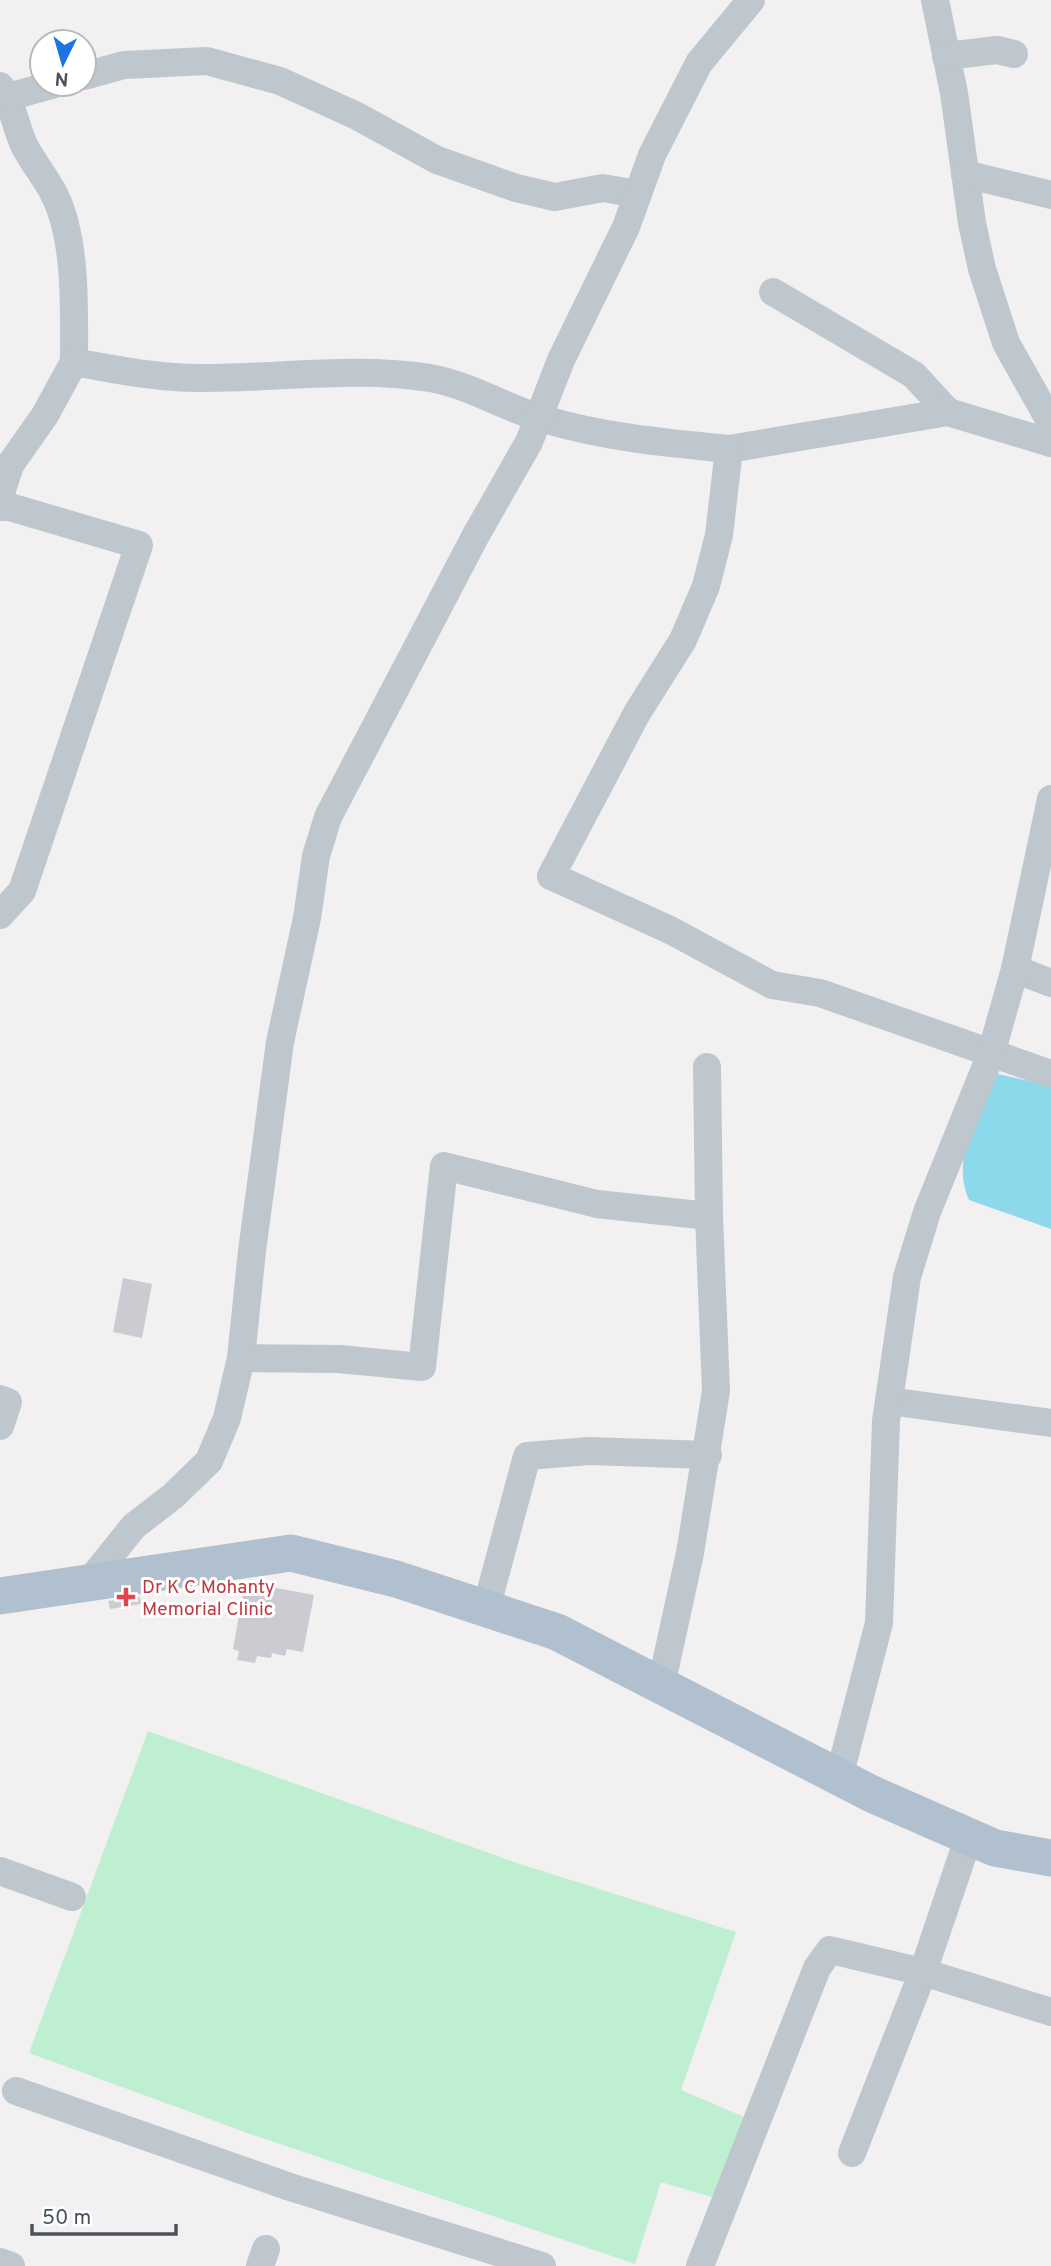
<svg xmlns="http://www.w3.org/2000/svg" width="1051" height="2266" font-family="Overpass,sans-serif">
<rect width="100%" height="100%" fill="#f2f0f0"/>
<path fill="#bfefd1" d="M148 1731 520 1864 736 1932 681 2090 744 2117 718 2199 661 2182 635 2264 253 2135 29 2053Z"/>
<path fill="#8cd9eb" d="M998 1074 1051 1086V1229L969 1200C950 1159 978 1109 998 1074Z"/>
<g fill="#caccd2">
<path d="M123 1278 152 1284 142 1338 113 1332Z"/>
<path d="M245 1582 314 1595 303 1652 287 1649 285 1656 272 1653 271 1658 257 1656 255 1663 237 1660 239 1651 233 1649Z"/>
<path d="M140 1597 141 1604 110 1609 108 1601Z"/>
</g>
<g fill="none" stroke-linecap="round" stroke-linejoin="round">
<g stroke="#bec7ce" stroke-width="28">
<path d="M935 0 954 93 972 223 982 269 1006 343 1051 423"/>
<path d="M946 56 997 50 1014 54"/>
<path d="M84 76 124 65 207 61 280 81 357 116 437 160 516 188 555 197 603 188 638 194"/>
<path d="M0 86C13 104 15 125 24 145 33 163 47 179 55 196 77 241 74 313 74 362"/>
<path d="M8 97 55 84"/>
<path d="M965 174 1051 195"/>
<path d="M773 292 914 375 948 412"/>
<path d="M729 449 948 412 1051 443"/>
<path d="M0 496 10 465 45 415 74 362C118 370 162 379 206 378 278 378 359 366 430 378 469 385 502 406 540 418 601 437 666 443 729 449L719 535 706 586 683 640 637 713 551 876 670 930 772 985 820 993 1051 1074"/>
<path d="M0 507H10L139 545 22 891 0 915"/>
<path d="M1015 969 1051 983"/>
<path d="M241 1358 339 1359 422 1367 444 1166 597 1204 709 1216"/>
<path d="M0 1399 8 1402 0 1426"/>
<path d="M889 1401 1051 1423"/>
<path d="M89 1582 134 1526 173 1496 209 1461 227 1418 241 1358 252 1251 280 1042 307 918 316 856 328 817 476 535 529 442 561 360 626 227 652 155 699 63 751 0"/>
<path d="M486 1609 527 1456 589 1451 708 1455"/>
<path d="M661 1686 690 1553 716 1391 709 1216 707 1067"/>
<path d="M839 1777 879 1623 886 1421 907 1277 927 1212 991 1054 1015 969 1051 799"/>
<path d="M0 1871 72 1897"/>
<path d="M16 2091 290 2187 542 2266"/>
<path d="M852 2153 923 1972 969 1836"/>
<path d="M0 2262 11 2266"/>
<path d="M260 2266 266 2249"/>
<path d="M700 2266 817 1968 830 1950 923 1972 1051 2012"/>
</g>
<path stroke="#b0c0ce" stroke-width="37" d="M0 1596 291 1553 396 1579 557 1632 872 1794 995 1848 1051 1858"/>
</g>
<path fill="#e0444e" stroke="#fff" stroke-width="2.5" d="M122.5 1586.5h7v7h7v7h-7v7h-7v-7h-7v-7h7z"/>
<g text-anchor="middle" stroke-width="6" stroke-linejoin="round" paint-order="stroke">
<g font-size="19" fill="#be3a42" stroke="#fff" text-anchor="start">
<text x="142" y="1593">Dr K C Mohanty<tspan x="142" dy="22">Memorial Clinic</tspan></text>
</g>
</g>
<g transform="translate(63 63) rotate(185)"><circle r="33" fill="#ffffff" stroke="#b6babe" stroke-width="2"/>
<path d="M0-5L12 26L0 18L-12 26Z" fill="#1b74e1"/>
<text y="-10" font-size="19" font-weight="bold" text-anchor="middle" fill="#48535d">N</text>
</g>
<path d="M32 2224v10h144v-10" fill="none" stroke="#48535d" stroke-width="3.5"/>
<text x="42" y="2224" font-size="21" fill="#48535d" stroke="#ffffff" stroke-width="5" paint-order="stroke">50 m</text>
</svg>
